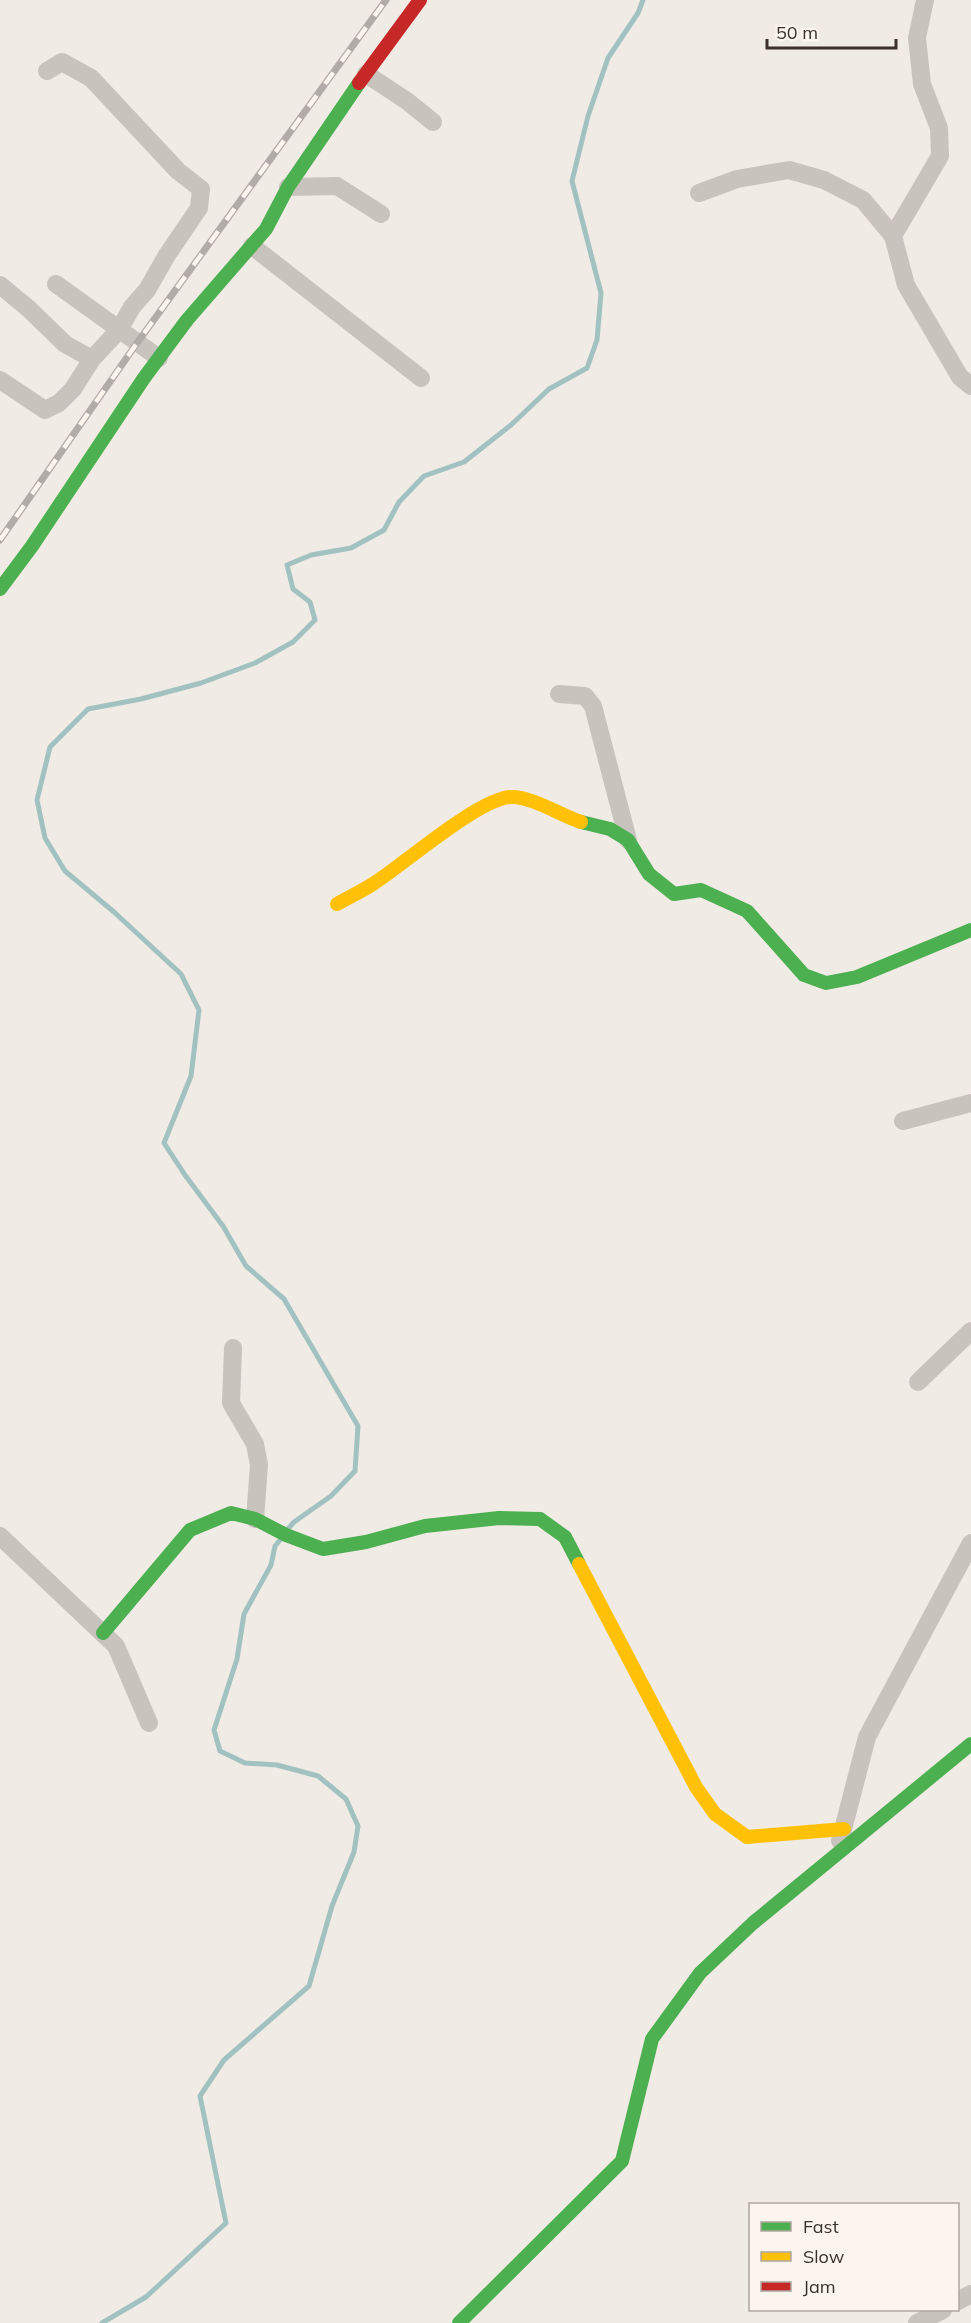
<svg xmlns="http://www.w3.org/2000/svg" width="971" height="2323" font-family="Mulish,sans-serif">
<rect width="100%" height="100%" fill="#f0ebe5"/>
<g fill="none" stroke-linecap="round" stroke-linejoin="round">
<g stroke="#a1c2c1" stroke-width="5">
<path d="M287 1530 294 1522 331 1496 355 1471 358 1426 284 1299 246 1266 223 1226 185 1175 164 1143 191 1076 199 1010 181 974 114 912 65 871 45 838 37 800 50 747 88 709 141 699 201 683 255 663 293 642 315 620 310 602 293 589 287 565 311 555 351 548 384 530 399 502 424 476 464 462 511 425 549 389 587 368 597 340 601 293 572 181 588 116 608 58 638 13 643 0"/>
<path d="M102 2323 146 2297 226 2223 200 2096 224 2060 309 1986 332 1906 354 1852 358 1826 346 1799 318 1776 277 1765 245 1763 220 1751 214 1730 237 1659 244 1614 271 1565 275 1546 280 1540"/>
</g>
<g stroke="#c9c3be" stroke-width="18">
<path d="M925 0 917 38 922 84 939 128 940 156 893 236 906 285 960 377 971 386"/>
<path d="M366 74 407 101 433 122"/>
<path d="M288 187 337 186 381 214"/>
<path d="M699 193 737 179 789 170 824 180 863 200 893 236"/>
<path d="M252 246 421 378"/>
<path d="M56 284 159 358"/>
<path d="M0 285 29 309 65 344 92 359"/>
<path d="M0 380 45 410 59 403 73 389 92 359 119 330 132 307 147 290 167 255 199 208 201 189 178 171 91 78 62 62 47 71"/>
<path d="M559 694 585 696 593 706 628 840"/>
<path d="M903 1121 971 1103"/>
<path d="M233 1348 231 1403 255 1444 259 1465 255 1519"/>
<path d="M918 1382 971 1331"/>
<path d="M0 1536 116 1646 149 1723"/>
<path d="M840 1841 867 1737 971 1543"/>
<path d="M958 2301 971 2294"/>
<path d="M917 2323 943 2310"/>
</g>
<g stroke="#4caf50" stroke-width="14">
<path d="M0 589 32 546 144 378 187 320 266 229 288 187 359 83"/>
<path d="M581 822 610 829 628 840 649 874 674 894 701 890 747 911 804 975 826 983 857 977 971 930"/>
<path d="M103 1633 190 1530 231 1513 255 1519 286 1535 323 1549 366 1542 425 1526 499 1518 540 1519 565 1537 579 1564"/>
<path d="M459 2323 622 2161 652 2039 700 1973 753 1923 971 1744"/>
</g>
<g stroke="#ffc107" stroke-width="14">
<path d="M337 904C349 897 362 891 373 884 403 865 480 797 512 797 533 797 560 815 581 822"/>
<path d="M579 1564 696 1787 715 1814 747 1837 844 1829"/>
</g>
<path stroke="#c62828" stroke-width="14" d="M359 83 420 0"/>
<g stroke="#b1aca8" stroke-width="7">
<path id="rail" d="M0 540 137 343 386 0"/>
</g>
<use href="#rail" stroke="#fbf5ee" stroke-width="4.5" stroke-dasharray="14" stroke-linecap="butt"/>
</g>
<rect x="749" y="2203" width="210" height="108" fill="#fbf5ee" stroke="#aea6a0" stroke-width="1.5"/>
<rect x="761" y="2222" width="30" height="9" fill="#4caf50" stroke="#aea6a0" stroke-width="1.5"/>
<text x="803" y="2233" font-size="18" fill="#3b302b">Fast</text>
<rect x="761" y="2252" width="30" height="9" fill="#ffc107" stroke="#aea6a0" stroke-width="1.5"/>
<text x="803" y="2263" font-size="18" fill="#3b302b">Slow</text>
<rect x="761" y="2282" width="30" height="9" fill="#c62828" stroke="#aea6a0" stroke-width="1.5"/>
<text x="803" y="2293" font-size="18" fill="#3b302b">Jam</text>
<path d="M767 39v9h129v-9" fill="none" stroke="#3b302b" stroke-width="3"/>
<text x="776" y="39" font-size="18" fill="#3b302b" stroke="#fbf5ee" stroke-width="4.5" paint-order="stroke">50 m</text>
</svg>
